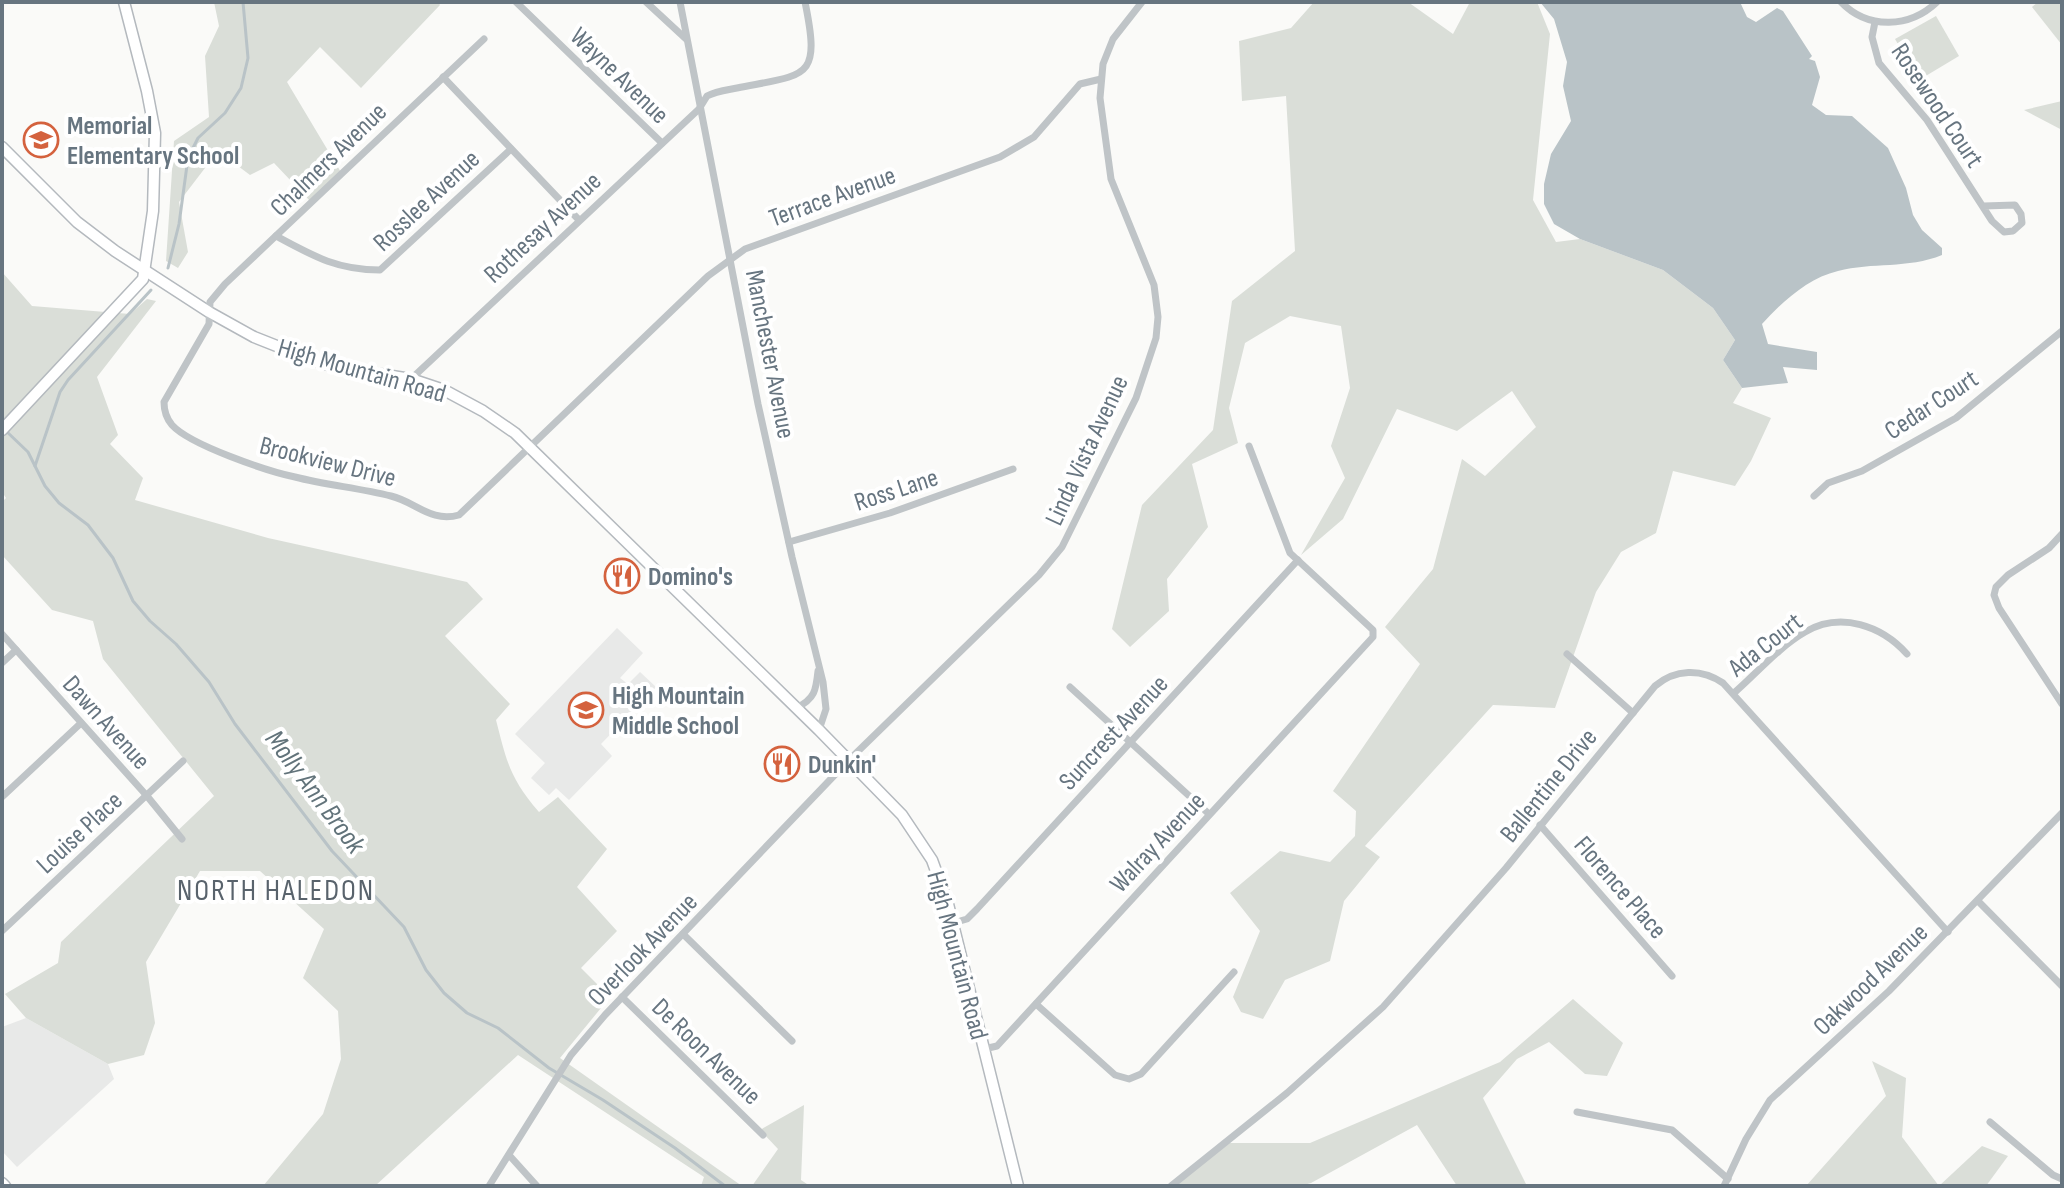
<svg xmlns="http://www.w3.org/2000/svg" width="2064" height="1188" font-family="'Sofia Sans Condensed',sans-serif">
<rect width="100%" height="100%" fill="#fafaf8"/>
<g fill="#e8e9e8">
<path d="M617 628 643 653 620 678 628 684 640 672 656 687 601 744 612 756 569 800 556 788 549 795 531 778 545 763 515 734Z"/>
<path d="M26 1018 108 1064 114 1079 17 1167 2 1151V1027Z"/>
</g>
<g fill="#daded8">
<path d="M214 2H438L440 5 361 88 320 47 287 82 342 174 310 201 274 163 250 175 218 151 179 202 188 252 178 268 166 261 174 141 209 117 205 56 219 26Z"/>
<path d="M1314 2H1408L1453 34 1470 2H1537L1550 34 1533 200 1556 242 1580 239 1663 270 1713 308 1735 340 1723 360 1742 388 1733 403 1771 418 1751 461 1735 486 1673 471 1656 533 1621 552 1596 592 1555 708 1493 705 1365 846 1380 857 1344 901 1330 961 1285 980 1263 1019 1241 1012 1233 997 1260 931 1230 893 1280 851 1330 862 1355 836 1356 811 1333 791 1420 664 1385 627 1433 569 1462 459 1485 476 1536 427 1512 391 1457 431 1397 409 1343 519 1301 555 1345 478 1331 446 1350 388 1341 326 1290 316 1245 343 1229 408 1238 443 1192 464 1208 527 1167 579 1169 611 1130 647 1112 629 1142 505 1213 430 1232 301 1295 251 1286 96 1242 101 1239 41 1291 28Z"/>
<path d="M2038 2H2062V45L2032 7Z"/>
<path d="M1936 16 1959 56 1919 80 1895 39Z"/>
<path d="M2062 101V130L2024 110Z"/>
<path d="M2 272 32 306 130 314 147 299 156 301 97 377 118 435 110 444 143 478 135 500 268 538 467 582 483 599 445 636 510 704 496 720C507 763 510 778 539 812L558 797 607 849 577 887 617 931 581 968 610 997 560 1058 742 1186H701L704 1177 518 1055 375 1186H263L323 1114 341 1059 338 1011 303 978 324 929 260 871H200L146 962 155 1023 144 1055 108 1064 26 1018 5 994 58 963 61 942 214 796 103 659 93 621 52 610 2 555V502L6 498 2 492Z"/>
<path d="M1573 999 1623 1043 1607 1076 1585 1074 1549 1042 1517 1059 1483 1098 1527 1186H1457L1417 1125 1311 1183 1300 1186H1169L1224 1143H1310L1500 1062Z"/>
<path d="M1872 1061 1906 1078 1902 1137 1939 1186H1806L1886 1096Z"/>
<path d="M804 1105 801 1180 810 1186H752L778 1149 760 1130Z"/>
<path d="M1982 1146 2008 1156 1986 1186H1939Z"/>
</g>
<path fill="#b9c3c7" d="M1540 2H1740L1747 17 1756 22 1777 8 1783 11 1812 56 1809 59 1815 61 1820 77 1812 105 1826 115 1852 116 1888 148 1906 188 1913 215 1922 230 1942 248V255C1908 269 1872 262 1838 271 1808 278 1782 302 1762 324L1768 344 1817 352V370L1783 367 1788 383 1742 388 1723 360 1735 340 1713 308 1663 270 1580 239 1554 224 1544 204V184L1551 154 1571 121 1563 86 1567 62 1554 19Z"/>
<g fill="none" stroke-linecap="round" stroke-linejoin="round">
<g stroke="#b9c3c7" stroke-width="3">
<path d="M168 268 179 224 188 158 198 138 225 113 241 88 248 58 243 2"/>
<path d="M5 430 28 452 45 486 59 503 88 525 113 558 133 601 150 621 176 644 209 682 235 724 332 851 404 927 426 970 444 993 467 1013 498 1028 549 1068 603 1100 675 1148 725 1186"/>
<path d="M35 466 60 392 68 380 151 290"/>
</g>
<g stroke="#b4b9be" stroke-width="13">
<g id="secondary">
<path d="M2 147 77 222 115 251 209 312 254 337 312 360 335 367 411 379 444 390 483 411 515 433 819 730 902 815 932 860 948 904 1018 1186"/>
<path d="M2 430 143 279 153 211 155 133 147 91 124 2"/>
<path d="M2 1183 5 1186"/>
</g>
</g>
<g stroke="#bfc4c7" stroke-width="7">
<path d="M516 2 662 143"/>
<path d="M646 2 686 39"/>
<path d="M680 2 758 404 792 557 823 682 826 709 819 730"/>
<path d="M1841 2C1868 30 1910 28 1937 2"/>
<path d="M1875 22 1872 37 1879 63 1927 120 1992 221 2004 232 2013 231 2022 223 2021 214 2015 205 1984 206"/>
<path d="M484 39 225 284 210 302 209 324 164 402C164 411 166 418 172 425 190 445 267 471 295 477 326 485 359 488 391 496 416 502 431 523 459 515L708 276 745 249 1000 157 1034 137 1080 84 1101 79"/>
<path d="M443 77 579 220"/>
<path d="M276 236C313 256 337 270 380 270L511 149"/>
<path d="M411 379 699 109 707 96C716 91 727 90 737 88 808 74 821 80 805 2"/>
<path d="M1814 496 1828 483 1862 471 1956 418 2062 331"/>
<path d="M2062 534 2049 548 2008 575 1996 587 1994 595 1999 608 2062 704"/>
<path d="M789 542 890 513 1013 469"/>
<path d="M2 634 147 796 182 839"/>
<path d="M1567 654 1633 713"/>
<path d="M2 663 16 650"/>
<path d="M1070 687 1209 814"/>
<path d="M1734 693C1757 673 1779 647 1805 632 1841 611 1882 626 1907 654"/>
<path d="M796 708C815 699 816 690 818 671"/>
<path d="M2 797 81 723"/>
<path d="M1540 825 1672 976"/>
<path d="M1978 901 2062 986"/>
<path d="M953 923 967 919 977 909 1298 560"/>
<path d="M2 931 183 761"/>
<path d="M683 934 792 1041"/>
<path d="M622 997 763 1135"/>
<path d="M1036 1004 1115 1075 1129 1079 1141 1074 1234 972"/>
<path d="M984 1049 997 1046 1373 637V630L1290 553 1249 446"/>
<path d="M1577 1112 1672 1130 1728 1179"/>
<path d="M1990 1122 2053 1175 2062 1179"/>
<path d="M509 1155 537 1186"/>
<path d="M489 1186 571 1055 605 1015 849 760 1039 575 1062 547 1136 398 1156 338 1158 317 1154 285 1111 179 1100 98 1103 64 1113 39 1142 2"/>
<path d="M1171 1186 1287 1093 1383 1007 1506 868 1655 686C1675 669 1701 668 1723 683L1948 932"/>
<path d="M1724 1186 1746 1139 1770 1100 1889 991 2062 813"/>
</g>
<use href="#secondary" stroke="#fff" stroke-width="10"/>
</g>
<defs>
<g id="school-ring" transform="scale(1.8)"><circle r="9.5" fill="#fff" stroke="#d4623e" stroke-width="1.5"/><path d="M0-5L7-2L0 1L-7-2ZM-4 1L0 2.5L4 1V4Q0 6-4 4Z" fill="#d4623e"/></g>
<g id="restaurant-ring" transform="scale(1.8)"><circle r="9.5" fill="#fff" stroke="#d4623e" stroke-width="1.5"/><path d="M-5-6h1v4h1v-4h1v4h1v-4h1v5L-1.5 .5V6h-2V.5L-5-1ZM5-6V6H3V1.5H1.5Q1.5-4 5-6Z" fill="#d4623e"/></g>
</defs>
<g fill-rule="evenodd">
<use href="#school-ring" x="41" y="140"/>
<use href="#restaurant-ring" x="622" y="576"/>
<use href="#school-ring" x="586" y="710"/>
<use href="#restaurant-ring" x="782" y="764"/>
</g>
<g text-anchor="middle" stroke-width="8" stroke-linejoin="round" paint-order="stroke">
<g font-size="26" fill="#677580" stroke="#fff">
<text transform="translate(620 75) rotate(44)" y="9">Wayne Avenue</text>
<text transform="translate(1938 105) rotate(56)" y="9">Rosewood Court</text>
<text transform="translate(328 159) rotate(-44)" y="9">Chalmers Avenue</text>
<text transform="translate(832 196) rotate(-20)" y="9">Terrace Avenue</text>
<text transform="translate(426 200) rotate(-43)" y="9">Rosslee Avenue</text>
<text transform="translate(542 227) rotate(-43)" y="9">Rothesay Avenue</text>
<text transform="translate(771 354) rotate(79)" y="9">Manchester Avenue</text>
<text transform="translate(362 370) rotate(16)" y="9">High Mountain Road</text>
<text transform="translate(1931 404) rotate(-33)" y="9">Cedar Court</text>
<text transform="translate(1086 450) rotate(-65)" y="9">Linda Vista Avenue</text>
<text transform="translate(328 461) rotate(14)" y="9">Brookview Drive</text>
<text transform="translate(896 489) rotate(-18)" y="9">Ross Lane</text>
<text transform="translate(1765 644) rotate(-38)" y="9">Ada Court</text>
<text transform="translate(107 722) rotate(48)" y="9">Dawn Avenue</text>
<text transform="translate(1113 732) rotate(-47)" y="9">Suncrest Avenue</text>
<text transform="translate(1548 785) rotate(-51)" y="9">Ballentine Drive</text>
<text transform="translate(79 832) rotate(-43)" y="9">Louise Place</text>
<text transform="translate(1157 842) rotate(-47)" y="9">Walray Avenue</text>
<text transform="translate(1621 887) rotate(49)" y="9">Florence Place</text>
<text transform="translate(642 949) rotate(-46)" y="9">Overlook Avenue</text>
<text transform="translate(958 955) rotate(75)" y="9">High Mountain Road</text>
<text transform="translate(1870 979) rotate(-44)" y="9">Oakwood Avenue</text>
<text transform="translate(707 1051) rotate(44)" y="9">De Roon Avenue</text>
</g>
<g font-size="26" font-weight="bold" fill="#677580" stroke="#fff" text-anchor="start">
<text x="67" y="134">Memorial<tspan x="67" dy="30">Elementary School</tspan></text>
<text x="648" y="585">Domino's</text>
<text x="612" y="704">High Mountain<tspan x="612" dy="30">Middle School</tspan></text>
<text x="808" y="773">Dunkin'</text>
</g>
<g font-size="28" font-style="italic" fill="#62737a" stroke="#fff">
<text transform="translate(316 791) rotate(53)" y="10">Molly Ann Brook</text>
</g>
<g font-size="30" letter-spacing="2" fill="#59636c" stroke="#fff">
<text x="276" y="900">NORTH HALEDON</text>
</g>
</g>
<rect width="2064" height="1188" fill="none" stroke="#677580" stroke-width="8"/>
</svg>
